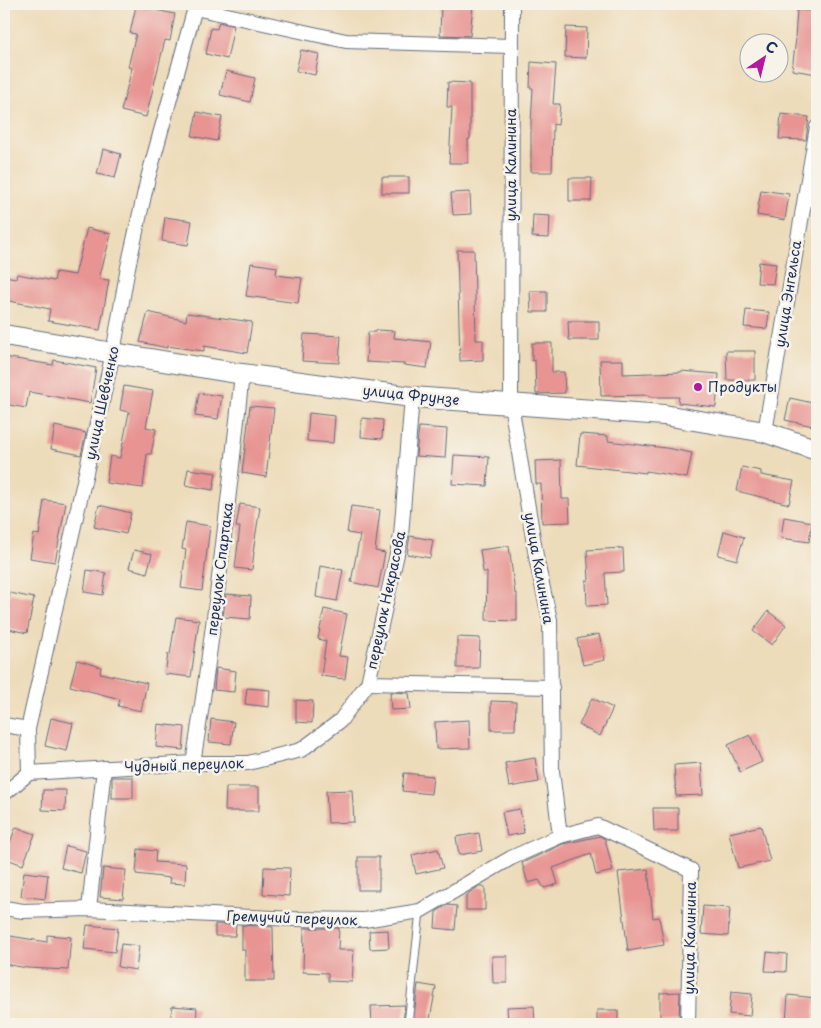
<svg xmlns="http://www.w3.org/2000/svg" width="821" height="1028" font-family="'Playpen Sans',sans-serif">
<rect width="100%" height="100%" fill="#f7f3e8"/>
<filter id="ink" filterUnits="userSpaceOnUse"><feTurbulence type="fractalNoise" baseFrequency=".02" numOctaves="2"/><feDisplacementMap in="SourceGraphic" scale="10" xChannelSelector="R" yChannelSelector="G"/><feConvolveMatrix kernelMatrix="1 2 1 2 8 2 1 2 1" color-interpolation-filters="sRGB"/></filter>
<filter id="wash" filterUnits="userSpaceOnUse"><feTurbulence type="fractalNoise" baseFrequency=".0096" numOctaves="4" result="noise"/><feDisplacementMap in="SourceGraphic" scale="20" xChannelSelector="R" yChannelSelector="G"/><feGaussianBlur stdDeviation="1.12" result="paint"/><feColorMatrix in="noise" values="0 0 0 0 0 0 0 0 0 0 0 0 0 0 0 0 0 1.4 0 .05"/><feComposite in="paint" operator="in"/></filter>
<g filter="url(#wash)">
<rect width="100%" height="100%" fill="#eddcba"/>
<g id="blocks">
<g fill="#e79493">
<path d="M441 4H473L470 36 440 35Z"/>
<path d="M136 6 175 14 170 41 165 40 146 117 121 111 132 68 128 67 136 34 130 33Z"/>
<path d="M797 10 817 11V74L792 70 796 38H795Z"/>
<path d="M219 22 234 26 227 59 206 54 211 28 217 29Z"/>
<path d="M566 27 587 28 586 58 565 57Z"/>
<path d="M301 50 319 54 315 75 296 71Z"/>
<path d="M531 62 556 64 553 104H560L558 125 553 124 552 172H531V123L533 88H530Z"/>
<path d="M226 71 255 78 250 102 220 95Z"/>
<path d="M448 82 470 83V139H468V163H449L452 107H447Z"/>
<path d="M197 112 222 117 217 141 192 136Z"/>
<path d="M781 114 809 117 806 140 779 139Z"/>
<path d="M103 149 121 154 115 178 97 174Z"/>
<rect x="382" y="177" width="27" height="16"/>
<path d="M569 178H592L591 201H569Z"/>
<path d="M761 190 789 194 785 220 757 215Z"/>
<path d="M470 192 471 214 453 215 451 193Z"/>
<path d="M533 215 550 216 549 238 532 237Z"/>
<path d="M165 217 192 221 188 245 162 241Z"/>
<path d="M87 228 111 234 99 279 109 280 100 330 48 321 50 309 4 300V276L16 278 17 274 54 281 56 272 75 275Z"/>
<path d="M457 250H474L476 340H483V360L460 361Z"/>
<path d="M759 262 776 264 773 284 757 283Z"/>
<path d="M251 263 277 267 276 275 302 278 298 303 246 296Z"/>
<path d="M530 291H547V312H531Z"/>
<path d="M746 310 769 312 767 329 744 327Z"/>
<path d="M148 312 186 321 187 313 252 322 247 353 204 346V351L167 346V348L140 342Z"/>
<path d="M568 321H599V340H569Z"/>
<path d="M376 330 395 331 394 338 431 342 427 368 404 365V364L366 362 368 332H375Z"/>
<path d="M304 334 341 336 339 363 302 361Z"/>
<path d="M532 343H552V372H564L565 393 536 394 535 360 532 361Z"/>
<path d="M726 351H755V380H727Z"/>
<path d="M4 357 53 365 54 360 96 368 90 403 29 392 26 408 4 404Z"/>
<path d="M600 360H623V374L681 372V371L719 374 716 407 678 403 679 397H650L649 395 601 396Z"/>
<path d="M124 386 153 391 146 427 156 429 151 454H147L143 488 106 483 110 456 120 458 129 412 120 410Z"/>
<path d="M199 393 222 396 218 419 195 416Z"/>
<path d="M790 398 817 404 813 426 785 420Z"/>
<path d="M250 406 274 408 266 477 242 473Z"/>
<path d="M309 413 335 416 333 443 307 441Z"/>
<path d="M362 418 383 420 382 439 361 437Z"/>
<path d="M55 426 86 433 81 455 51 449Z"/>
<path d="M419 427 447 429 445 458 416 456Z"/>
<path d="M580 434 608 436V441L666 448 692 453 687 478 646 471V473L577 465Z"/>
<path d="M454 455 489 457 487 486 452 484Z"/>
<path d="M561 460 562 499H569L570 522 542 523 541 484H536L535 461Z"/>
<path d="M742 467 761 471V475L794 481 789 504 737 491Z"/>
<path d="M188 469 216 473 213 490 185 485Z"/>
<path d="M44 500 66 503 55 562 30 558 34 534 39 535Z"/>
<path d="M240 504 260 507 253 552H254L252 570 235 568 240 527H236Z"/>
<path d="M99 505 131 513 126 534 94 527Z"/>
<path d="M351 506 380 510 375 551 385 553 378 588 351 582 360 535 347 533Z"/>
<path d="M784 517 812 522 809 542 781 538Z"/>
<path d="M186 522 210 526 202 591 181 588 186 550 182 549Z"/>
<path d="M724 531 744 537 737 560 718 555Z"/>
<path d="M410 536 433 540 430 558 407 554Z"/>
<path d="M509 546 515 593H517V621L486 620 487 572H483L480 550Z"/>
<path d="M623 548 624 572 605 573 607 605 587 606 586 581 589 580 587 550Z"/>
<path d="M134 550 152 554 147 573 129 568Z"/>
<path d="M320 566 343 570 337 601 316 597Z"/>
<path d="M87 570 106 573 103 595 84 592Z"/>
<path d="M10 593 34 598 27 633 4 628Z"/>
<path d="M226 594 251 596 250 619 223 617Z"/>
<path d="M324 609 347 614 339 656 348 657 345 679 321 676 326 641 318 639Z"/>
<path d="M768 611 786 625 772 645 753 631Z"/>
<path d="M176 617 199 620 191 677 165 674 168 654 170 655Z"/>
<path d="M599 634 605 660 583 665 577 639Z"/>
<path d="M457 637 480 638 479 668H457Z"/>
<path d="M77 660 101 667 100 673 147 683 141 711 118 706 120 699 70 686Z"/>
<path d="M216 668 236 671 234 692 214 690Z"/>
<path d="M247 688 270 690 269 707 245 704Z"/>
<path d="M390 692 409 693 411 709 391 710Z"/>
<path d="M592 698 613 708 600 736 579 725Z"/>
<path d="M296 700 313 701 312 723 296 722Z"/>
<path d="M491 701 516 702 515 730H491Z"/>
<path d="M51 718 73 723 67 751 45 746Z"/>
<path d="M211 719 234 722 231 744 209 742Z"/>
<path d="M469 720 470 748 436 749 435 722Z"/>
<path d="M158 724 185 727 183 750 156 747Z"/>
<path d="M750 735 762 762 740 772 728 745Z"/>
<path d="M535 758 539 782 509 787 505 763Z"/>
<path d="M701 763 703 795 676 796 674 765Z"/>
<path d="M404 773 433 776 431 794 402 791Z"/>
<rect x="112" y="777" width="21" height="21"/>
<path d="M226 787H259V811H225Z"/>
<path d="M43 790H66L65 811 42 810Z"/>
<path d="M352 790 354 822 328 823 326 791Z"/>
<path d="M653 808H678V831H654Z"/>
<path d="M520 809 524 833 507 836 502 812Z"/>
<path d="M761 826 770 861 738 868 729 833Z"/>
<path d="M16 827 35 834 23 865 4 858Z"/>
<path d="M479 833 482 851 459 855 456 837Z"/>
<path d="M600 836 605 839 613 871 596 875 591 854 553 868 558 884 544 888 539 880 528 883 522 863 563 844Z"/>
<path d="M66 846 86 851 81 873 61 868Z"/>
<path d="M138 849 156 851 155 862 186 864 185 884 169 883 170 878 136 874Z"/>
<path d="M438 849 443 868 416 874 412 855Z"/>
<rect x="358" y="857" width="21" height="33"/>
<path d="M264 867 290 868 289 896 263 894Z"/>
<path d="M103 868 126 870 123 899 100 897Z"/>
<path d="M648 869 653 918 659 917 664 945 628 951 618 872Z"/>
<path d="M24 872 48 875 45 899 21 896Z"/>
<path d="M478 887H485V910H466V895Z"/>
<path d="M447 905 457 906 455 930 435 928 436 912Z"/>
<path d="M703 906 730 908 728 936 701 934Z"/>
<path d="M215 924 236 925 235 936H215Z"/>
<path d="M87 925 118 928 115 952 84 949Z"/>
<path d="M242 925 273 927 274 981H245V950H242Z"/>
<path d="M304 928H339L338 950H354L352 982 328 981V973L303 972Z"/>
<path d="M388 930 389 948 370 949 369 931Z"/>
<path d="M4 935 47 942V935L71 937 68 970 27 968 4 964Z"/>
<path d="M121 944 139 946 136 970 118 967Z"/>
<path d="M767 952 787 954 786 972 765 971Z"/>
<path d="M492 956H507V983H493Z"/>
<path d="M418 984 436 987 429 1024H413Z"/>
<path d="M680 992 679 1021 660 1022V993Z"/>
<path d="M731 992 752 994 750 1016 729 1014Z"/>
<path d="M788 995 816 998 813 1024 786 1022Z"/>
<path d="M405 1005 403 1024H372L371 1006Z"/>
<path d="M172 1006 197 1008 196 1024H170Z"/>
<path d="M534 1006 535 1024H508L507 1007Z"/>
<rect x="597" y="1010" width="21" height="14"/>
</g>
</g>
</g>
<g filter="url(#ink)">
<use href="#blocks" fill-opacity="0" stroke="#646c7e" stroke-width="1"/>
<g fill="none" stroke-linecap="round" stroke-linejoin="round">
<g stroke="#646c7e" stroke-width="9">
<path id="lane" d="M408 1024 420 911"/>
</g>
<g stroke="#646c7e" stroke-width="16">
<g id="street">
<path d="M512 4 511 404 537 562 550 620 552 771 560 836 598 826 691 870 688 1024"/>
<path d="M195 8 346 41 511 46"/>
<path d="M765 432 817 127"/>
<path d="M368 683 552 687"/>
<path d="M4 725 28 729"/>
<path d="M193 763C214 634 228 504 242 374"/>
<path d="M29 773 193 763H248L301 750 340 721 368 683 401 536 412 397"/>
<path d="M4 794 29 773 28 729 113 353 128 267 148 178 196 4"/>
<path d="M4 908 23 911 89 909 294 919 364 920 420 911 511 858 560 836"/>
<path d="M89 909 104 768"/>
</g>
</g>
<g stroke="#646c7e" stroke-width="22">
<path id="secondary" d="M4 335 242 374 412 397 664 415 765 432 817 450"/>
</g>
<use href="#lane" stroke="#fff" stroke-width="7"/>
<use href="#street" stroke="#fff" stroke-width="14"/>
<use href="#secondary" stroke="#fff" stroke-width="20"/>
</g>
</g>
<circle fill="#b5179e" stroke="#f7f3e8" stroke-width="2" cx="698" cy="387" r="5"/>
<g text-anchor="middle" stroke-width="5" stroke-linejoin="round" paint-order="stroke">
<g font-size="14" fill="#1b2f5e" stroke="#f7f3e8">
<text transform="translate(511 165) rotate(-90)" y="5">улица Калинина</text>
<text transform="translate(788 294) rotate(-81)" y="5">улица Энгельса</text>
<text transform="translate(411 395) rotate(6)" y="5">улица Фрунзе</text>
<text transform="translate(102 403) rotate(-78)" y="5">улица Шевченко</text>
<text transform="translate(539 568) rotate(80)" y="5">улица Калинина</text>
<text transform="translate(220 569) rotate(-83)" y="5">переулок Спартака</text>
<text transform="translate(386 600) rotate(-78)" y="5">переулок Некрасова</text>
<text transform="translate(184 765) rotate(-2)" y="5">Чудный переулок</text>
<text transform="translate(292 918) rotate(2)" y="5">Гремучий переулок</text>
<text transform="translate(690 938) rotate(-89)" y="5">улица Калинина</text>
</g>
<g font-size="14" fill="#1b2f5e" stroke="#f7f3e8" text-anchor="start">
<text x="708" y="392">Продукты</text>
</g>
</g>
<rect width="821" height="1028" fill="none" stroke="#f7f3e8" stroke-width="20"/>
<g transform="translate(764 58) rotate(35)"><circle r="24" fill="#f7f3e8" stroke="#9fa5b1"/>
<path d="M0-4L9 19L0 12L-9 19Z" fill="#b5179e"/>
<text y="-8" font-size="14" font-weight="bold" text-anchor="middle" fill="#1b2f5e">С</text>
</g>
</svg>
